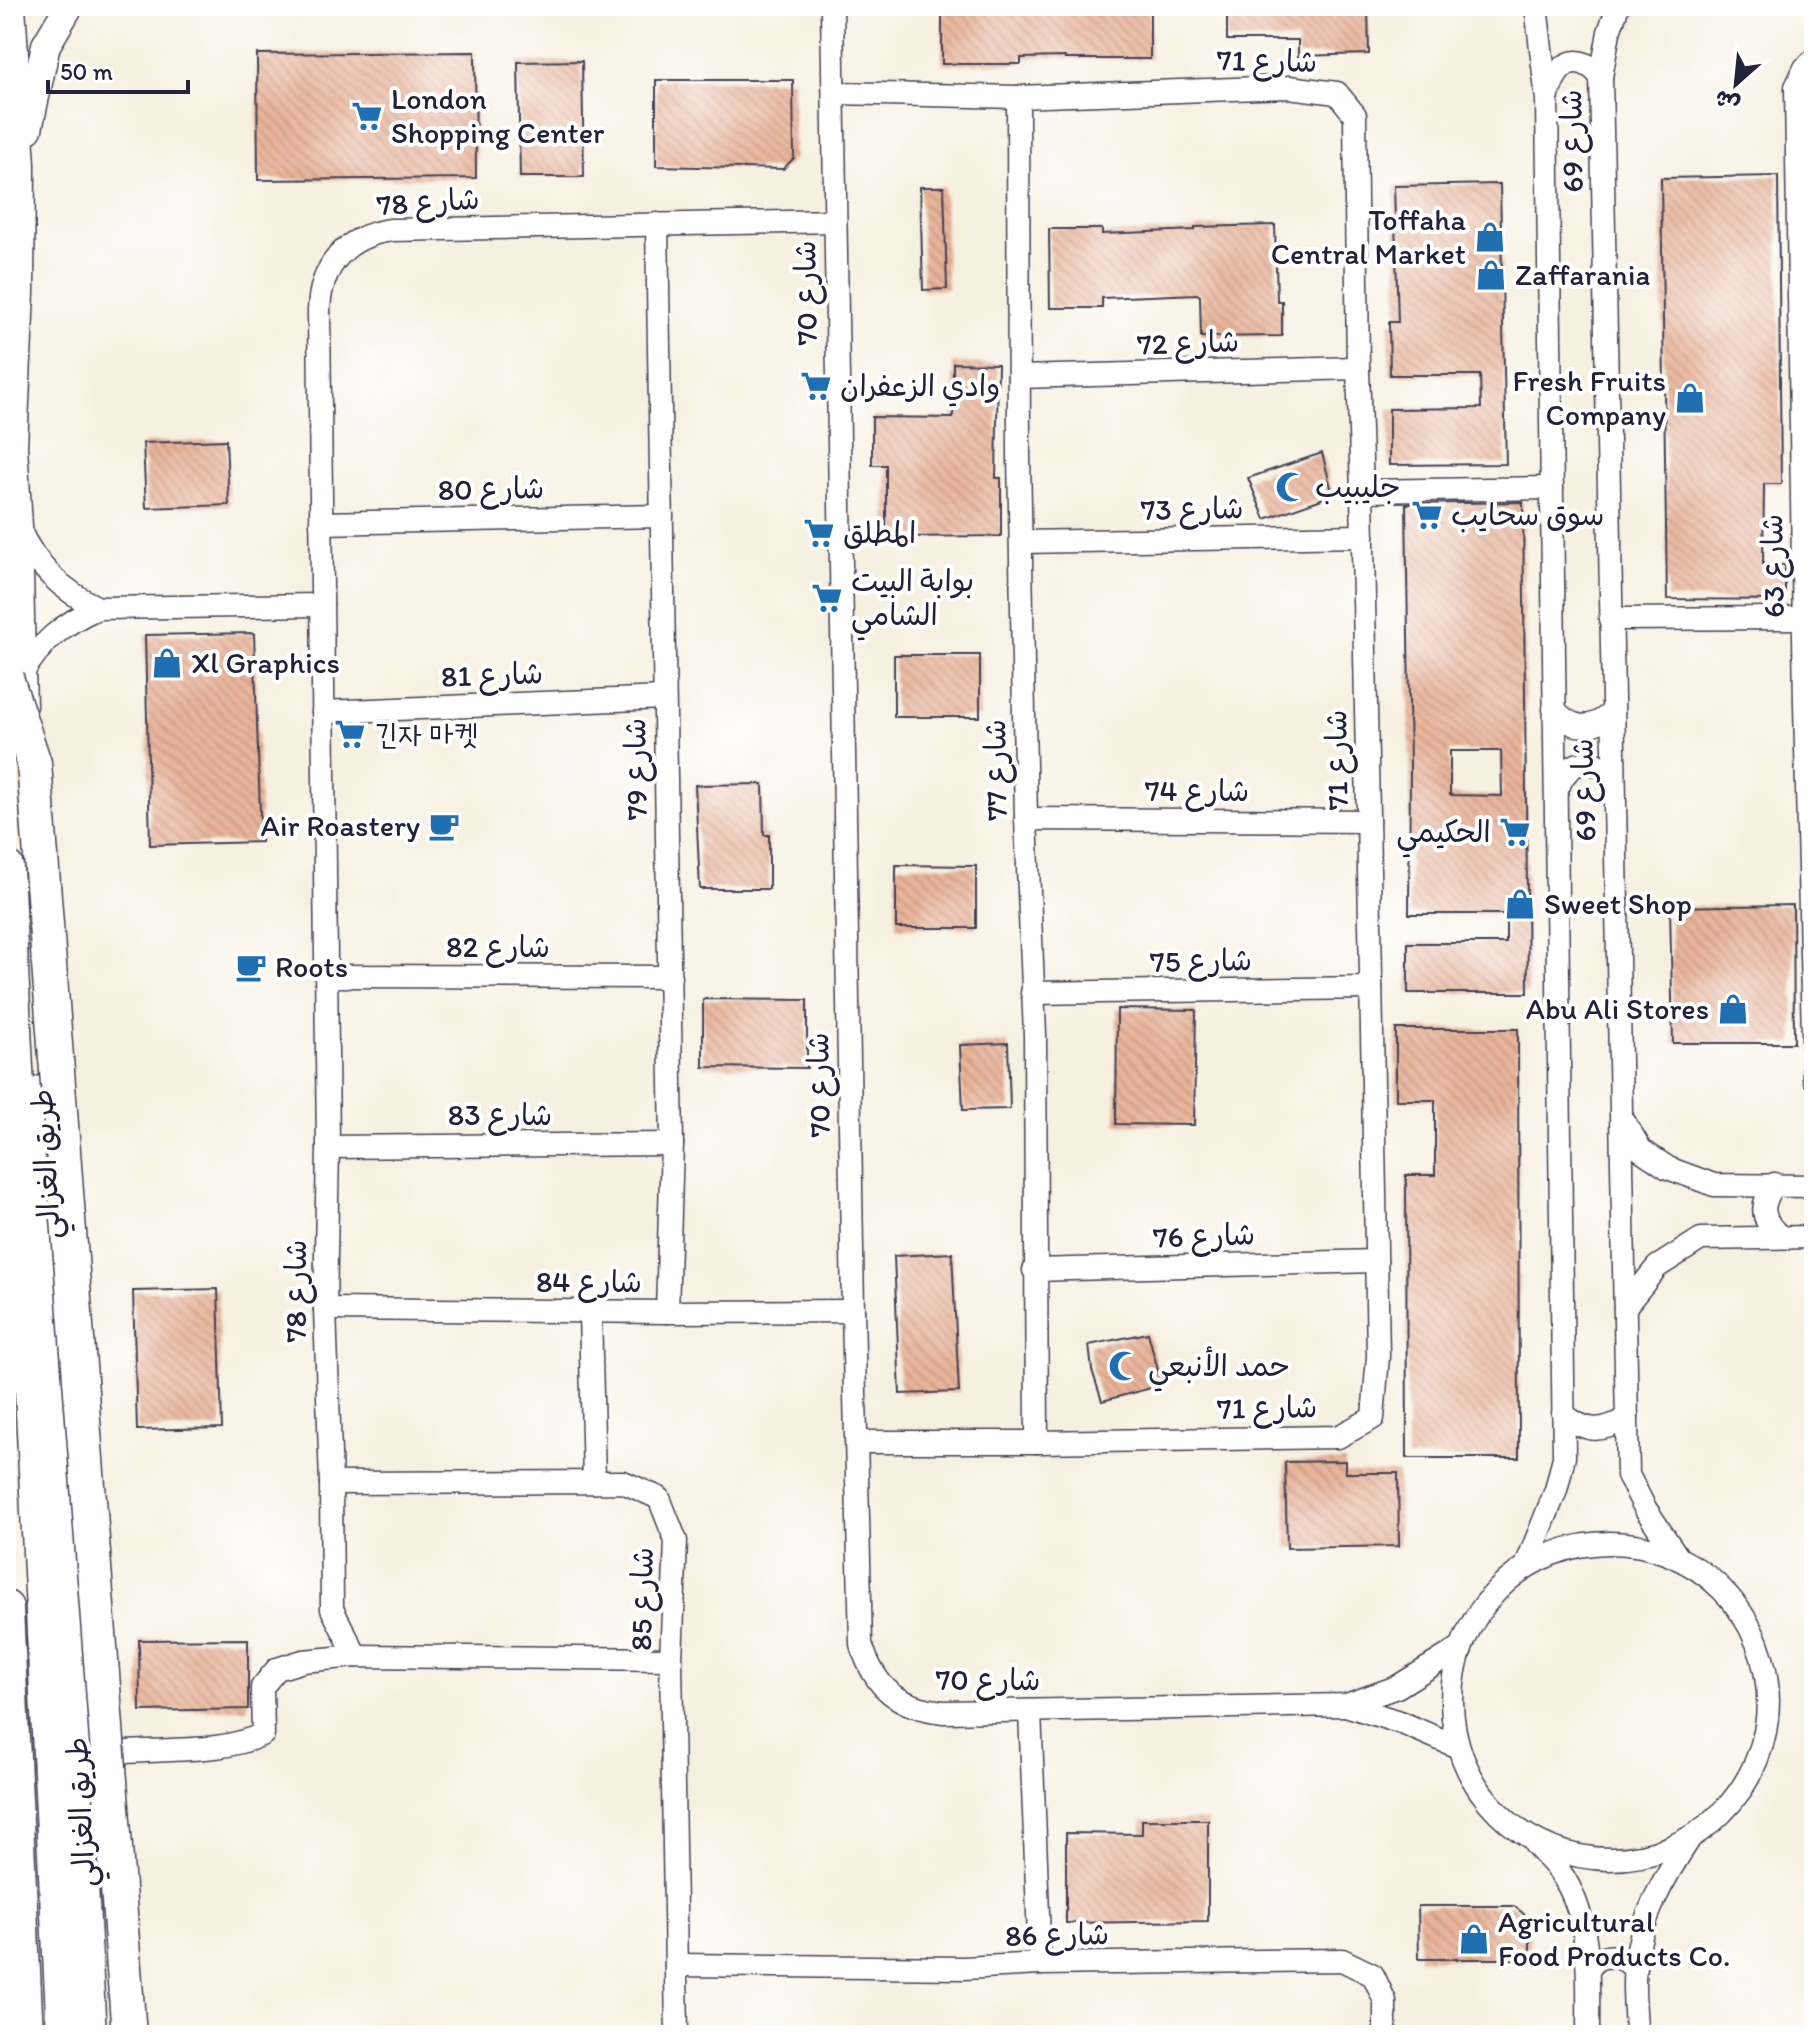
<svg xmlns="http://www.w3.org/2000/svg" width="1820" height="2041" font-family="Itim,'Playpen Sans Arabic','Poor Story',sans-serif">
<defs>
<pattern id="building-back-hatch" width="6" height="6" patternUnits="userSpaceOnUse" patternTransform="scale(2)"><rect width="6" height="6" fill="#e8b399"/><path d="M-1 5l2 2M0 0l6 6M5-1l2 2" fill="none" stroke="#c79a85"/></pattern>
</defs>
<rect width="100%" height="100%" fill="#fff"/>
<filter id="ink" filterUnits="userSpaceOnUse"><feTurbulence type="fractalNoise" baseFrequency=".0125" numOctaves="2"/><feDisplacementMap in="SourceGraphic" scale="16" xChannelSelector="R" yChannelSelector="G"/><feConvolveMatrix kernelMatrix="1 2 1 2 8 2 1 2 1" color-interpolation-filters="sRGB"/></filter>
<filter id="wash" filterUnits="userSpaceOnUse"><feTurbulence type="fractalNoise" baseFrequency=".006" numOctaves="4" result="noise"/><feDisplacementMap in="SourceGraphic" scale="32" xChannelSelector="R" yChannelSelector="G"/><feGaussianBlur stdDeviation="1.8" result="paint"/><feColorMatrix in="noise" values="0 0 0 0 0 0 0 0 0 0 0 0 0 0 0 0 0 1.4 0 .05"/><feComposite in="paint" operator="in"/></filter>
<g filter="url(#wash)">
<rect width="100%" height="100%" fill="#f6f0e0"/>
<g id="blocks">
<g fill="url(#building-back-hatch)" fill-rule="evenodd">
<path d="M942 6 1150 8V59H1065V57L1021 58V64H942Z"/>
<path d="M1227 6H1368L1369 54 1298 56V40H1227Z"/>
<path d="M475 52 476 178 258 180 257 54Z"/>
<path d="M582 61 584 177H520L518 62Z"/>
<path d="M656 80H793L794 158 783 169 656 166Z"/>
<path d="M1778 176 1781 484H1764L1763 564 1785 565V600L1667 599 1661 178Z"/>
<path d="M1500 184 1506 464 1389 465V409L1481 408 1480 375H1390L1389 322H1398L1394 186Z"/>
<path d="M920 187H944L947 289 923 290Z"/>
<path d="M1275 225 1277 301H1282V336L1201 337 1200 296 1197 294 1102 298V308H1050L1049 229H1102V234L1195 230V227Z"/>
<path d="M953 363 998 364 996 478H1001V536L886 537V465H872V417L953 418Z"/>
<path d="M226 440 229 505 146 508 143 443Z"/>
<path d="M1322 453 1333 495 1265 519 1248 478Z"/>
<path d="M1523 502 1528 993H1408V943H1506V914H1409L1410 768 1406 504ZM1450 751H1501L1502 796 1450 795Z"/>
<path d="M254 633 261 842 150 845 145 635Z"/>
<rect x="894" y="655" width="86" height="62"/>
<path d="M763 784 764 835H769V889H700L695 785Z"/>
<path d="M896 865 976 866V928H896Z"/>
<path d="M1793 905 1794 1043H1673L1670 907Z"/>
<path d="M703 999 807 1000V1068L703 1067Z"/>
<path d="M1117 1009 1196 1010 1194 1125 1116 1124Z"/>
<path d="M1396 1029H1518L1519 1458H1407L1406 1175H1435V1100H1396Z"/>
<path d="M1008 1043 1010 1109 963 1110 960 1045Z"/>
<path d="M952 1253 959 1392 900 1394 894 1256Z"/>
<path d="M218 1289 222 1428 137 1430 133 1291Z"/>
<path d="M1148 1333 1162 1385 1102 1401 1092 1370 1089 1345Z"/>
<path d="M1345 1461V1473H1398L1399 1546 1287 1548 1285 1462Z"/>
<path d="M248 1639V1709L140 1711 139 1640Z"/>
<path d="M1142 1820H1208V1921L1066 1923V1833L1142 1834Z"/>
<path d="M1418 1906H1514L1530 1919V1959H1419Z"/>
</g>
</g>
</g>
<g filter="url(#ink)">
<use href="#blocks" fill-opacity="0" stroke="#424154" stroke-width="2"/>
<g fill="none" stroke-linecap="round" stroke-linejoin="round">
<g stroke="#424154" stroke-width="25">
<g id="minor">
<path d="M832 6 853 1311 861 1644C875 1689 898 1707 944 1712L1346 1705 1397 1687 1460 1648"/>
<path d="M1618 6 1609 32 1601 77 1628 1475 1645 1508 1679 1559"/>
<path d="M1814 60 1805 68 1796 87 1805 705 1814 1078"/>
<path d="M834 93 1018 97 1289 87 1337 93 1355 115 1358 368 1362 491 1378 1356 1373 1418 1338 1437 1037 1442H858"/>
<path d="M1548 96C1556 65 1576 48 1601 77"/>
<path d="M1018 97 1019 456 1026 819 1035 1035 1037 1442"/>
<path d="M657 224 672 1144 667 1312"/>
<path d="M1019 377 1358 368"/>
<path d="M1362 491 1552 488"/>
<path d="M321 523 662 516"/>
<path d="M19 529C36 566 61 590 98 608"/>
<path d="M1022 542 1363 536"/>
<path d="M1610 619 1803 618"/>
<path d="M20 677C39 644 63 623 98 608L322 605"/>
<path d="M1554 709C1571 730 1592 731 1611 713"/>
<path d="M323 712 664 698"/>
<path d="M1557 790C1568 759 1591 755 1614 776"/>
<path d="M1026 819 1368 821"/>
<path d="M326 976 670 977"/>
<path d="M1032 993 1371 988"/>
<path d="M1622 1118 1641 1150 1668 1168 1714 1185 1814 1186"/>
<path d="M328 1147 672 1144"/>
<path d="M1775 1184C1759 1205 1761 1221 1781 1237"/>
<path d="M1034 1270 1376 1261"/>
<path d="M1625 1307 1657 1267 1701 1239 1814 1237"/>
<path d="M325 1309 667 1312 853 1311"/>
<path d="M590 1312 594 1482"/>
<path d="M1563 1414C1587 1433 1601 1433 1627 1418"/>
<path d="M331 1483 623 1482 659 1498 676 1541 671 1659 677 2035"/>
<circle cx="1610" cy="1701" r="158"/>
<path d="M1526 1566 1556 1490 1564 1457 1547 100 1536 6"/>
<path d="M356 1656 332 1609 331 1483 325 1309 328 1147 319 311C320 266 346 236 391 230L835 221"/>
<path d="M1346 1705 1402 1723 1458 1747"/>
<path d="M1030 1711 1040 1964"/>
<path d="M97 1759C111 1751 130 1752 146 1751 185 1749 228 1751 263 1734L262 1687 277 1669 303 1661 356 1656 671 1659"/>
<path d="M1535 1844C1543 1853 1553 1862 1560 1872 1593 1919 1588 1980 1588 2035"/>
<path d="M676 1965 963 1968 1040 1964 1342 1960 1373 1975 1385 2001V2035"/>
<path d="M1589 1969 1596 1959C1613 1954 1621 1956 1634 1968"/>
<path d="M1636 2035C1636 2013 1632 1989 1635 1967 1640 1919 1664 1877 1690 1838"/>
</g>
</g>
<g stroke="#424154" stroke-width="31">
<g id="major">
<path d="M11 6 21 165 20 293 13 446 18 526 22 709"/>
<path d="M28 129 46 45 69 6"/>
<path d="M42 1090 92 2035"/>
</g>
</g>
<g stroke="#424154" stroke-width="37">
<g id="highway">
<path d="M6 867 64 2035"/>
<path d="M6 1608 26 2035"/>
</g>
</g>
<use href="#minor" stroke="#fff" stroke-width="22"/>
<use href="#major" stroke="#fff" stroke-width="28"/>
<use href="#highway" stroke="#fff" stroke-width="34"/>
<g stroke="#424154" stroke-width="37" stroke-linecap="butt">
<path id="highway-bridge" d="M6 678 34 763 129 2035"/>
</g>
<use href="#highway-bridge" stroke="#fff" stroke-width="34"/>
</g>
</g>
<defs>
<g id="supermarket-bare" transform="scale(2.4)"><path d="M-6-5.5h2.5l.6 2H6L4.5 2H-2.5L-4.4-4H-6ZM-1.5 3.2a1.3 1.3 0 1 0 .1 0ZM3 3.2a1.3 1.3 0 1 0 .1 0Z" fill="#1f6fb2" stroke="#fff" stroke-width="2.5" paint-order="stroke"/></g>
<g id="shop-bare" transform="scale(2.4)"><path d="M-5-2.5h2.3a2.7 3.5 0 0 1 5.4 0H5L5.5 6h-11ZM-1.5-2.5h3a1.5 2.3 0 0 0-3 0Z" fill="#1f6fb2" stroke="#fff" stroke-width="2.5" paint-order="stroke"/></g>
<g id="mosque-bare" transform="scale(2.4)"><path d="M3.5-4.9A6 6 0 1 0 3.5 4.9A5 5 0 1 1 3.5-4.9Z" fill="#1f6fb2" stroke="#fff" stroke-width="2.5" paint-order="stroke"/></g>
<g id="cafe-bare" transform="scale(2.4)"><path d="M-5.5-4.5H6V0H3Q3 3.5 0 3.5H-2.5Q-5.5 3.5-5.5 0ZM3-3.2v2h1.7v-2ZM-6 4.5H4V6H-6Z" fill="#1f6fb2" stroke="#fff" stroke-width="2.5" paint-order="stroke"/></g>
</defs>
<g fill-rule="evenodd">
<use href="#supermarket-bare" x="367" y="116"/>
<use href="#shop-bare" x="1490" y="237"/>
<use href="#shop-bare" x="1491" y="275"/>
<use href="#supermarket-bare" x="816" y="386"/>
<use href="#shop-bare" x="1690" y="398"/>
<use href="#mosque-bare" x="1291" y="487"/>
<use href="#supermarket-bare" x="1427" y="515"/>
<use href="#supermarket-bare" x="819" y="533"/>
<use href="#supermarket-bare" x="827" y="598"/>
<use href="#shop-bare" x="167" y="663"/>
<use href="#supermarket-bare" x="350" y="734"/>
<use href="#cafe-bare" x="444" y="826"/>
<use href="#supermarket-bare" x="1515" y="832"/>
<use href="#shop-bare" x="1520" y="904"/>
<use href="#cafe-bare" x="251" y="967"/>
<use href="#shop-bare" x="1733" y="1009"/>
<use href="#mosque-bare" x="1124" y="1366"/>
<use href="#shop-bare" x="1474" y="1939"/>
</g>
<g text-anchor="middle" stroke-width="8" stroke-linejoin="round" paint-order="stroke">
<g font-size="30" fill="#22223b" stroke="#fff">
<text transform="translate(1267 61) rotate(1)" y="10">شارع 71</text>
<text transform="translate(1572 141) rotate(-91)" y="10">شارع 69</text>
<text transform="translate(428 202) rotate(-4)" y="10">شارع 78</text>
<text transform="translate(806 293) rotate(-91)" y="10">شارع 70</text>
<text transform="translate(1188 343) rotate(-2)" y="10">شارع 72</text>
<text transform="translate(491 489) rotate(-1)" y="10">شارع 80</text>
<text transform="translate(1192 509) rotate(-1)" y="10">شارع 73</text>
<text transform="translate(1773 566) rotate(-91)" y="10">شارع 63</text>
<text transform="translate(492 675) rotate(-2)" y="10">شارع 81</text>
<text transform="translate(1337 760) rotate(-91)" y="10">شارع 71</text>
<text transform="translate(636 769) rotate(-91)" y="10">شارع 79</text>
<text transform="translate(996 770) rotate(-91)" y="10">شارع 77</text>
<text transform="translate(1584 790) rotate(-92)" y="10">شارع 69</text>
<text x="1197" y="801">شارع 74</text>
<text x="498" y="957">شارع 82</text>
<text transform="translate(1201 961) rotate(-1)" y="10">شارع 75</text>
<text transform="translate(819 1085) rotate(-91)" y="10">شارع 70</text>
<text x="500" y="1125">شارع 83</text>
<text transform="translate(46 1164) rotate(-93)" y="10">طريق الغزالي</text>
<text transform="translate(1204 1236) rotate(-2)" y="10">شارع 76</text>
<text x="589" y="1292">شارع 84</text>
<text transform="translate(296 1291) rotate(-90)" y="10">شارع 78</text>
<text transform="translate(1267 1408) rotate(-1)" y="10">شارع 71</text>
<text transform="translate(642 1599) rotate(-89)" y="10">شارع 85</text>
<text x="988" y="1690">شارع 70</text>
<text transform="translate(81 1812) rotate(-93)" y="10">طريق الغزالي</text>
<text transform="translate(1057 1935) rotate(-1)" y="10">شارع 86</text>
</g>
<g font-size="30" fill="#22223b" stroke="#fff" text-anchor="start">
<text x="391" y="109">London<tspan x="391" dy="34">Shopping Center</tspan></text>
<text x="1466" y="230" text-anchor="end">Toffaha<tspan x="1466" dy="34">Central Market</tspan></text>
<text x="1515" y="285">Zaffarania</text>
<text x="1666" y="391" text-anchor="end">Fresh Fruits<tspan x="1666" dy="34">Company</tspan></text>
<text x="840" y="396">وادي الزعفران</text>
<text x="1315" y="497">جليبيب</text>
<text x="1451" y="525">سوق سحايب</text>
<text x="843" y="543">المطلق</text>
<text x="851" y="591">بوابة البيت<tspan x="851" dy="34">الشامي</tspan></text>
<text x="191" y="673">Xl Graphics</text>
<text x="374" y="744">긴자 마켓</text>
<text x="420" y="836" text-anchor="end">Air Roastery</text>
<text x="1491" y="842" text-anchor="end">الحكيمي</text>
<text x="1544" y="914">Sweet Shop</text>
<text x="275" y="977">Roots</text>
<text x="1709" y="1019" text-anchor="end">Abu Ali Stores</text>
<text x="1148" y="1376">حمد الأنبعي</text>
<text x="1498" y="1932">Agricultural<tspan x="1498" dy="34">Food Products Co.</tspan></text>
</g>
</g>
<rect width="1820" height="2041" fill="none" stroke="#fff" stroke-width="32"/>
<g transform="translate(1736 84) rotate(207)" stroke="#ffffff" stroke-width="6" paint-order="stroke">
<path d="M0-6L14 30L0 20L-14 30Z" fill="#22223b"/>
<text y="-12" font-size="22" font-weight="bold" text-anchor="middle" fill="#22223b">ش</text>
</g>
<path d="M48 80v12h140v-12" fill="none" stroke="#22223b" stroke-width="4"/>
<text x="60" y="80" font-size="24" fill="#22223b" stroke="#ffffff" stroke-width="6" paint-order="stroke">50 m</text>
</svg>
